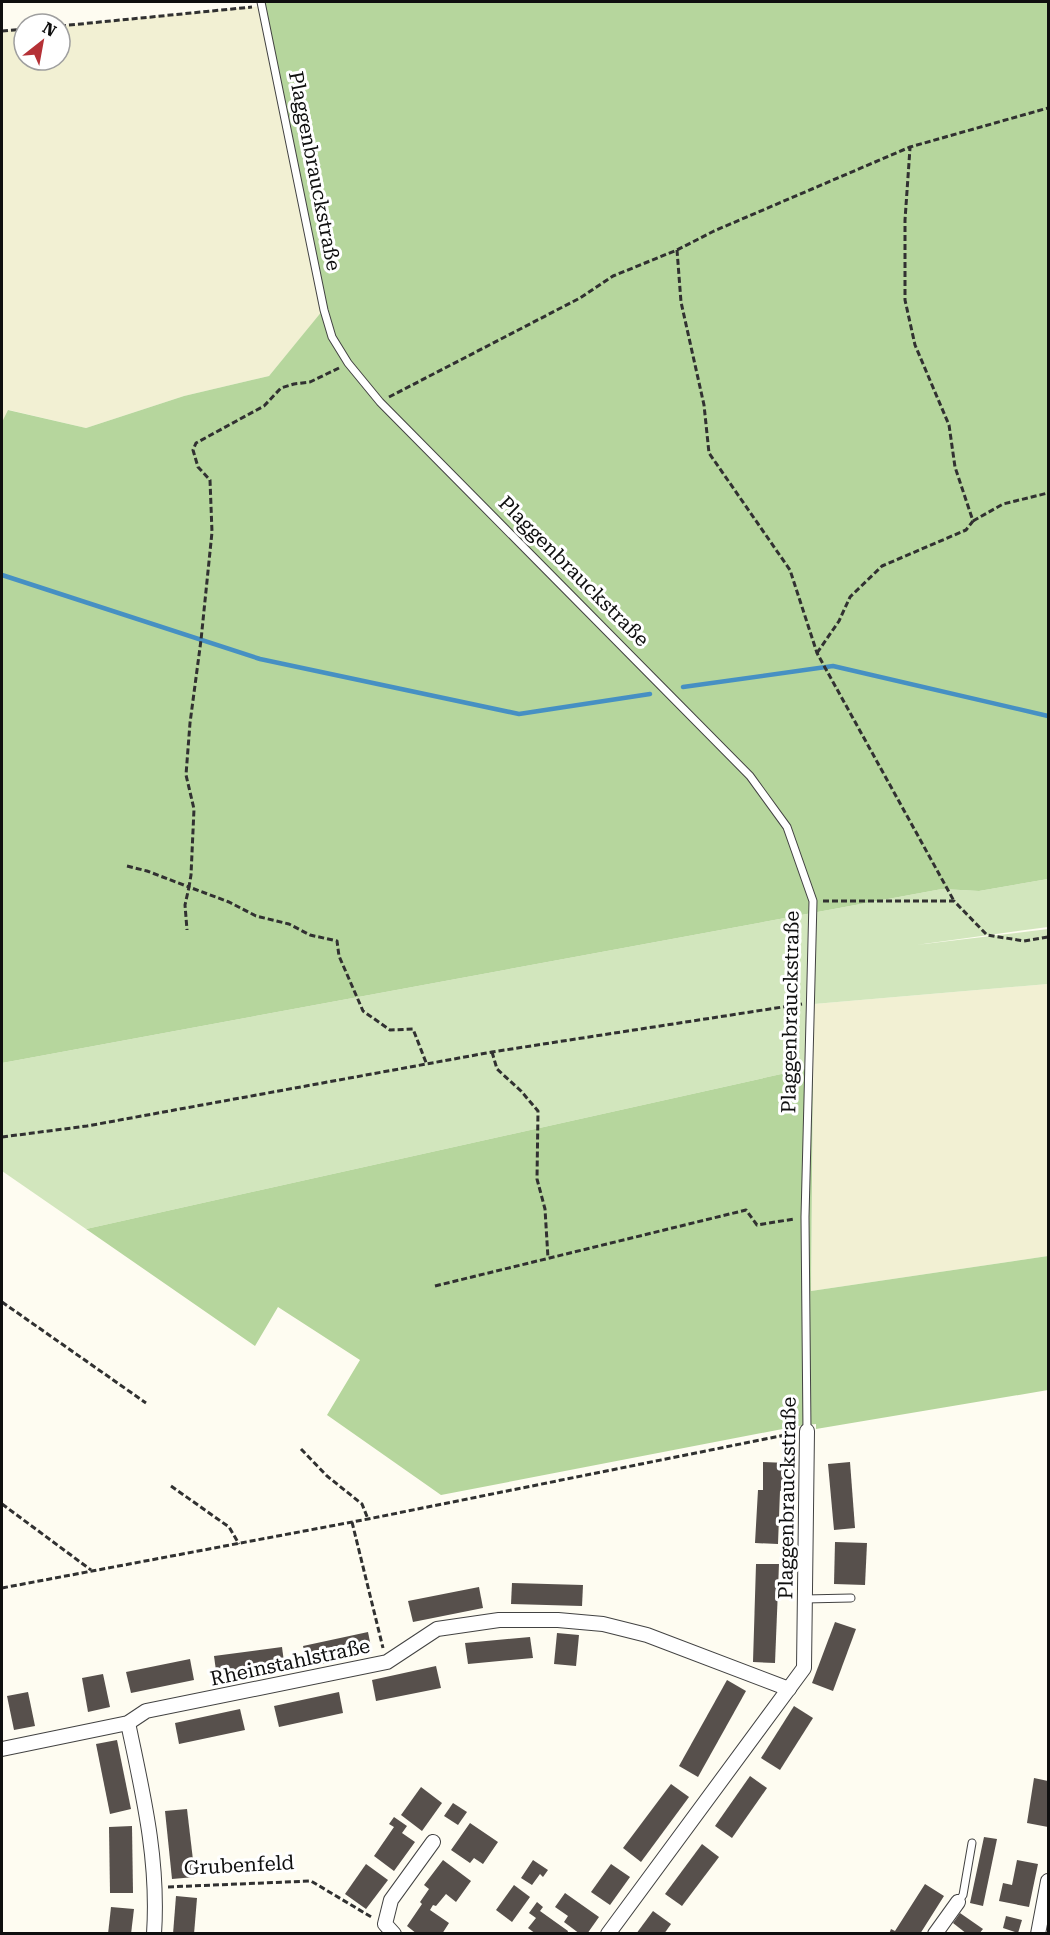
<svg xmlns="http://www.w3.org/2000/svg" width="1050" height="1935" font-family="'Roboto Serif',serif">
<rect width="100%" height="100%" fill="#fefcf1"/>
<g fill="#f2f0d3">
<path d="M262 6 324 310 269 376 184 396 86 428 9 410 2 422V31L24 29V60H60V26Z"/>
<path d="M1048 984V1256L811 1291 814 1004Z"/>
</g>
<path fill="#d2e6bd" d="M1048 879V927L916 945 1048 929V984L814 1004 810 974 813 1067 86 1229 2 1171V1063L942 889 979 891Z"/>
<g fill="#b6d69d">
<path d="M261 2H1048V879L979 891 942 889 2 1063V422L8 410 86 428 184 396 269 376 323 310Z"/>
<path d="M813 1067 811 1291 1048 1256V1390L816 1429V1424L798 1426 441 1495 327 1415 360 1360 278 1307 255 1346 86 1229Z"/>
</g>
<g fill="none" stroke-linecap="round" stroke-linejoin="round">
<g stroke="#4690c3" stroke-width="4.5">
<path d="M2 575 260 659 519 714 650 694"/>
<path d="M683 687 833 666 1048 716"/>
</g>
</g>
<g fill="#57504c">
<path d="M763 1462 787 1463 786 1491H780L778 1544 755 1543 758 1490H763Z"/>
<path d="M850 1462 855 1528 834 1530 828 1464Z"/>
<path d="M835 1542 867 1543 865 1585 834 1584Z"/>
<path d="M756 1564H779L775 1663 753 1662Z"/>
<path d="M512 1583 583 1585 582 1606 511 1604Z"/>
<path d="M479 1587 483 1608 413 1622 408 1601Z"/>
<path d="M835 1622 856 1629 833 1691 812 1683Z"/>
<path d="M368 1632 372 1652 308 1667 303 1646Z"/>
<path d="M557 1633 579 1635 576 1666 554 1664Z"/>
<path d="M530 1637 533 1658 468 1664 465 1643Z"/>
<path d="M282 1647 285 1670 217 1678 214 1656Z"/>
<path d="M190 1659 194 1680 131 1693 126 1672Z"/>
<path d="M436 1666 441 1688 376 1701 372 1680Z"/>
<path d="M103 1674 110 1707 88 1712 82 1678Z"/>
<path d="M727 1680 746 1691 698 1777 679 1766Z"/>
<path d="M28 1692 35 1726 14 1730 7 1696Z"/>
<path d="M339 1692 343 1713 279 1727 274 1706Z"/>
<path d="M794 1706 813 1718 780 1770 761 1758Z"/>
<path d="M240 1709 245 1730 179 1744 175 1723Z"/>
<path d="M117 1740 131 1809 110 1814 96 1744Z"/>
<path d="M750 1776 767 1788 732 1838 715 1826Z"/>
<path d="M1034 1778 1048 1781V1827L1027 1823Z"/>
<path d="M671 1784 689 1797 641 1862 623 1848Z"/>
<path d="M421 1787 442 1803 422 1831 401 1815Z"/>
<path d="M453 1803 467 1812 458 1825 444 1816Z"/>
<path d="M187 1809 195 1877 172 1879 165 1811Z"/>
<path d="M394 1817 407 1826 402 1833 415 1842 394 1871 374 1856 394 1827 389 1824Z"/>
<path d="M470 1823 498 1842 483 1864 474 1858 470 1863 451 1850Z"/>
<path d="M132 1826 133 1893H110L109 1827Z"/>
<path d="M984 1837 997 1839 983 1906 970 1903Z"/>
<path d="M702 1844 719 1857 682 1906 665 1894Z"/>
<path d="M443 1860 471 1881 456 1902 446 1894 436 1906 433 1905 430 1910 449 1923 442 1934H417L407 1926 422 1904 420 1902 429 1889 424 1885Z"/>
<path d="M533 1860 548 1870 543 1877 540 1874 532 1885 521 1878Z"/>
<path d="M1017 1860 1038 1864 1029 1907 999 1901 1003 1883 1012 1885Z"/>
<path d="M366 1864 388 1880 366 1909 345 1894Z"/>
<path d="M611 1864 630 1877 610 1905 591 1892Z"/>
<path d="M925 1884 944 1896 920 1934H889L891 1929 895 1931Z"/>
<path d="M514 1885 530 1897 512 1922 496 1910Z"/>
<path d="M565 1893 599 1917 587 1934H580L564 1922 568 1916 555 1907Z"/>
<path d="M176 1896 197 1898 194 1934H173Z"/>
<path d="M537 1902 543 1907 540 1911 568 1931 567 1934H536L528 1928 536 1918 529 1913Z"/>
<path d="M111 1907 134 1909 131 1934H108Z"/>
<path d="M653 1911 671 1924 664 1934H636Z"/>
<path d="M960 1913 983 1929 979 1934H967L953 1923Z"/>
<path d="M1006 1916 1022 1920 1018 1933 1003 1928Z"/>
</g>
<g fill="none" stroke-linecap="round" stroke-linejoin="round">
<g stroke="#424242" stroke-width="9">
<g id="service">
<path d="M261 2 324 310 332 337 348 363 380 402 750 776 787 827 813 901 805 1217 807 1431"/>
<path d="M805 1599 851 1598"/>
<path d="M958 1902 963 1895 972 1843"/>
</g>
</g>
<g stroke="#424242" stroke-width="16">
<g id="minor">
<path d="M128 1723C143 1794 159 1860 154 1934"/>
<path d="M2 1749 128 1723 146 1711 387 1662 437 1629 499 1620H558L603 1624 647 1635 789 1689"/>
<path d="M394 1934 385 1924 391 1900 433 1842"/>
<path d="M608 1934 804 1668 807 1431"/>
<path d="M935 1934 958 1902"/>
<path d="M1038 1934 1048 1881"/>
</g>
</g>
<g stroke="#313131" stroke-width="3" stroke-dasharray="6 3" stroke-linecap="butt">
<path d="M60 26 252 7"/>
<path d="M2 31 24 29"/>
<path d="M677 250 681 302 704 405 709 453 790 570 817 653 954 901"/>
<path d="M339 368 310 382 294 384 281 388 264 406 196 443 193 450 198 467 210 480 212 532 201 640 190 723 186 775 194 809 191 875 189 887 229 902 256 916 289 924 310 935 337 941 339 956 363 1011 390 1030 413 1029 427 1065"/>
<path d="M389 397 580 298 613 276 677 250 714 231 910 147 1048 108"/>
<path d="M973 521 1003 504 1048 493"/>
<path d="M817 653 839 621 850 597 882 566 966 530 973 521 955 467 949 425 915 345 905 300V220L910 148"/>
<path d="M127 866 147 871 189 887 185 905 187 930"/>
<path d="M823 901H954L987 935 1024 941 1048 937"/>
<path d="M492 1052 497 1069 521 1091 538 1111 537 1179 545 1209 548 1258"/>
<path d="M2 1137 87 1126 492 1052 802 1004"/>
<path d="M435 1286 746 1210 757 1225 794 1219"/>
<path d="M2 1302 146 1403"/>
<path d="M301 1449 327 1476 362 1504 368 1519"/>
<path d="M171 1486 229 1527 239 1544"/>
<path d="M2 1504 91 1570"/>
<path d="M352 1522 383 1648"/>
<path d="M2 1588 368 1519 795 1433"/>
<path d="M168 1887 311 1881 373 1918"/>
</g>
<use href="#service" stroke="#fff" stroke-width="7"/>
<use href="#minor" stroke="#fff" stroke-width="14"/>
</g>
<g text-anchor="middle" stroke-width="6" stroke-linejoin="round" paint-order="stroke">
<g font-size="20" fill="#0f0f0f" stroke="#fff">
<text transform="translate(315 171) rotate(79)" y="7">Plaggenbrauckstraße</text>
<text transform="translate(574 571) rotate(45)" y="7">Plaggenbrauckstraße</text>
<text transform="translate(790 1012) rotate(-89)" y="7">Plaggenbrauckstraße</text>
<text transform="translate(787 1498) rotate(-89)" y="7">Plaggenbrauckstraße</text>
<text transform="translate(290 1662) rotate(-12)" y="7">Rheinstahlstraße</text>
<text transform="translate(239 1865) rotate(-3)" y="7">Grubenfeld</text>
</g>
</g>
<rect width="1050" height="1935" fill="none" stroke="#0f0f0f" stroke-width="6"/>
<g transform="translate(42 42) rotate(31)"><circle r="28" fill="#ffffff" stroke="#9f9f9f" stroke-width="1.5"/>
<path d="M0-4.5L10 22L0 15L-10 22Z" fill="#b53136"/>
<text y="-9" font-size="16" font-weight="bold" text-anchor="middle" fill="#0f0f0f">N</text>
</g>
</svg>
